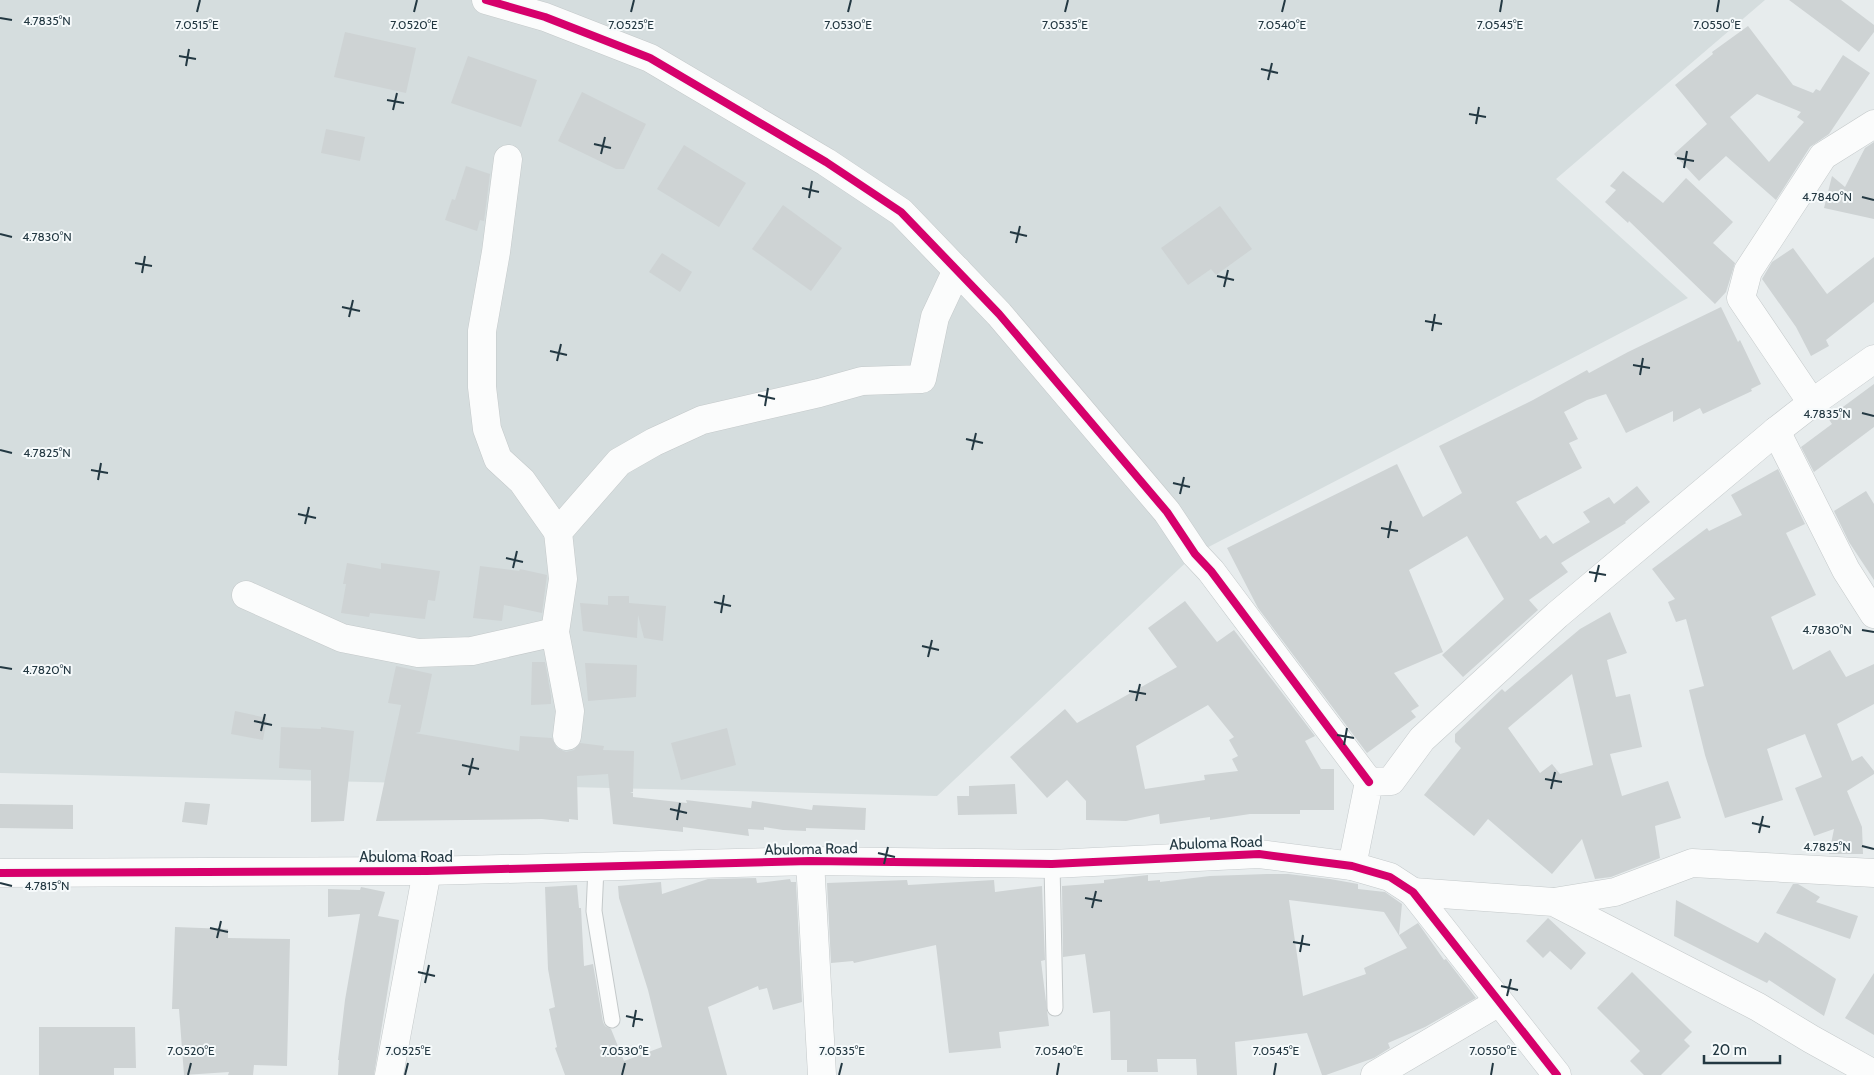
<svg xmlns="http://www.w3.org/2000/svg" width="1874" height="1075" font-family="Cabin,sans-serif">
<rect width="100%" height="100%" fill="#e7eced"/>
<path fill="#d5ddde" d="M0 0H1765L1556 179 1688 298 1195 554 937 796 0 773Z"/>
<g fill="#ced3d4" fill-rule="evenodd">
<path d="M1789 0H1841L1874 25V32L1859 52Z"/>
<path d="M1748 26 1793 85 1813 93 1816 89 1820 91 1843 55 1870 73 1829 134 1810 147 1776 200 1726 156 1699 181 1674 154 1707 124 1675 85 1713 54 1712 52ZM1757 94 1801 112 1797 117 1804 122 1769 162 1730 117Z"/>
<path d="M345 32 416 48 406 93 334 77Z"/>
<path d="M468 56 537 80 521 127 451 103Z"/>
<path d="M582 92 646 124 624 169H616L558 141Z"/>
<path d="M326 129 365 137 360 161 321 153Z"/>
<path d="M1874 142V219L1824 208 1832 176 1845 187 1865 148Z"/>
<path d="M684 145 746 183 719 227 657 189Z"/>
<path d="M466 166 490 174 484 221 480 220 477 231 445 220 452 199 455 200Z"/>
<path d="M1623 171 1663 203 1686 178 1733 222 1713 243 1735 263 1726 292 1715 304 1629 221 1628 223 1605 202 1616 190 1610 186Z"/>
<path d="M783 205 842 248 811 291 752 249Z"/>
<path d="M1220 206 1252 249 1216 275 1211 269 1188 285 1161 248Z"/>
<path d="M1793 248 1827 294 1874 257V302L1826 340 1829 346 1811 356 1796 327 1762 279 1772 262Z"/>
<path d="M662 253 692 272 680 292 649 272Z"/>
<path d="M1721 307 1738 342 1740 340 1761 384 1751 389 1752 391 1703 414 1700 408 1673 422V411L1626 433 1606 394 1587 400 1564 412 1578 439 1569 443 1582 468 1516 502 1540 539 1546 535 1553 544 1590 522 1583 512 1609 497 1614 504 1637 486 1650 502 1625 522 1626 523 1561 563 1568 572 1529 600 1538 610 1463 677 1442 655 1504 599 1467 536 1409 570 1443 652 1394 673 1419 706 1411 711 1416 717 1367 753 1258 608 1227 548 1397 464 1423 517 1462 493 1439 446 1533 400 1587 370 1589 373 1628 352Z"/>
<path d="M1874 384V427L1814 472 1801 447 1832 424 1828 418Z"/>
<path d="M1778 469 1805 524 1786 533 1816 595 1771 617 1793 670 1830 650 1846 677 1874 664V704L1837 724 1852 761 1862 756 1874 771V774L1847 791 1862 827 1863 854H1829L1834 829 1814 836 1795 788 1822 777 1805 734 1767 749 1783 800 1725 818 1705 755 1689 690 1704 686 1686 619 1676 622 1668 602 1675 599 1652 569 1707 528 1709 531 1742 515 1731 495Z"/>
<path d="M1866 491 1874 504V580L1849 542 1834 511Z"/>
<path d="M347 563 381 569V563L440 571 435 601 428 600 425 619 370 613 369 617 341 613 346 584H343Z"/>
<path d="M480 566 519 571 520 569 547 575 542 613 504 605 502 621 473 618Z"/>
<path d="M608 596H629V603L666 606 663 641 644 638 638 615 637 638 583 631 580 603 608 605Z"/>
<path d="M1185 601 1217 642 1234 630 1315 736 1305 741 1321 769H1334V810H1300V814H1250L1210 820V817L1160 824 1159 814 1126 821 1086 820V801L1067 780 1047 798 1010 757 1065 709 1077 723 1177 667 1148 628ZM1208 705 1234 737 1229 740 1238 756 1232 759 1238 771 1204 775 1205 780 1145 789 1136 746Z"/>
<path d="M1610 612 1627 653 1607 660 1616 697 1630 694 1642 747 1610 754 1622 796 1668 781 1681 818 1655 826 1660 858 1611 877 1595 879 1582 839 1552 874 1488 819 1474 836 1424 795 1461 748 1455 742V734L1502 689 1505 692 1580 629ZM1572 674 1593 765 1560 774 1552 764 1540 773 1508 728Z"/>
<path d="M532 662H545L551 696V704L531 705Z"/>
<path d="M585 663 637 665 636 697 588 701Z"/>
<path d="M396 666 432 674 420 732 415 733 519 751 520 736 552 738 557 748 566 752 574 750 580 743 604 746 603 750 634 751 633 792H630L633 793V797L687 803 686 800 751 808 752 801 812 810 813 805 866 808 865 830 806 828V831L783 830 764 827V830L748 829 749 836 683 827V832L613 824 608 774 577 776 578 820 569 819V822L542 819 376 821 401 705 388 703Z"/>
<path d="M235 711 267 718 263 740 231 734Z"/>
<path d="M281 727 321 729V727L354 731 344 821 311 822V770L279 768Z"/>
<path d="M727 728 736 765 681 780 671 743Z"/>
<path d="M1015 784 1017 814 958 815 957 796H969V786Z"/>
<path d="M185 802 210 804 207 825 182 822Z"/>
<path d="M0 804 73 805V829L0 828Z"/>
<path d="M1267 874H1288L1330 879 1358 884V889L1385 892 1402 904 1399 935 1418 923 1444 960 1446 959 1476 998 1425 1027 1388 1043 1390 1048 1374 1058 1326 1075H1322L1307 1033 1235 1042 1237 1075H1197L1196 1059H1157L1158 1072H1127V1060H1111L1110 1011 1093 1013 1085 954 1063 957 1062 886 1104 883V880L1148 875V881L1160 880V882L1210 876ZM1289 900 1384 912 1407 948 1364 968 1366 974 1303 996Z"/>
<path d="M756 878 757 883 790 879 791 882H796L802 1002 773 1010 767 988 759 990 758 986 708 1007 727 1075H565L555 1048 557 1047 549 1009 555 1007 548 969 545 887 577 885 579 908H581L584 966 593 964 603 1022 605 1026 611 1029 624 1061 662 1047 648 990 619 898 618 886 661 882 662 894 708 879Z"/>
<path d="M907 880 908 885 994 880 995 892 1042 886 1045 960 1041 961 1049 1026 999 1032 1001 1048 949 1053 936 945 854 963 853 961 831 963 827 883Z"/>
<path d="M1793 884H1798L1820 897 1816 902 1858 916 1850 939 1776 913Z"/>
<path d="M361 887 385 892 378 916 399 920 374 1075H338L339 1060H338L345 1000 360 914 328 917V889L360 890Z"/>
<path d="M1676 900 1758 943 1765 932 1836 979 1824 1016 1769 980 1767 983 1674 936Z"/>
<path d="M1548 918 1586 953 1571 970 1550 951 1543 958 1526 941Z"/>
<path d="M175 927 228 929V938L290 939 287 1066 254 1065 253 1075H228L229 1072 184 1075 179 1009H172Z"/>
<path d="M1632 972 1692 1032 1684 1040 1690 1046 1661 1075H1644L1630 1061 1640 1051 1597 1008Z"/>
<path d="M1874 973V1035L1845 1018Z"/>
<path d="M39 1027H135L136 1068H114V1075H39Z"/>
</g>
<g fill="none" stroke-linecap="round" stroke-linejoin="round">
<g stroke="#c4c9ca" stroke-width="17">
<g id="lane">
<path d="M1052 864 1055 1008"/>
<path d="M596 868 594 911 612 1020"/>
</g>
</g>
<g stroke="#c4c9ca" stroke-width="29">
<g id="street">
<path d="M486 0 545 17 650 58 826 162 901 212 999 314 1167 512 1195 554 1211 571 1369 782"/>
<path d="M508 159 496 252 482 331V387L487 429 498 459 522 481 558 532"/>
<path d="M1812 403 1741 298 1748 271 1823 156 1874 124"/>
<path d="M1776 431 1846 570 1874 614"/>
<path d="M246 595 342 638 418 653 472 651 555 632"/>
<path d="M567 736 570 711 555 632 563 579 558 532 619 462 654 442 702 420 819 393 862 381 922 379 935 317 957 270"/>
<path d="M810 861 822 1075"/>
<path d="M1413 892 1554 902 1758 1007 1811 1039 1874 1074"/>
<path d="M1554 902 1615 892 1692 863 1874 873"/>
<path d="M389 1075 427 871"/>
<path d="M1375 1075 1499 1002"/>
</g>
</g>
<g stroke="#c5cacc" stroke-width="29">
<g id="secondary">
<path d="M1352 866 1369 782 1391 781 1422 739 1557 615 1776 431 1812 403 1874 359"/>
<path d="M0 873 427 871 810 861 1052 864 1259 854 1352 866 1390 877 1413 892 1557 1075"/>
</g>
</g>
<use href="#lane" stroke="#fbfcfc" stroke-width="15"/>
<use href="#street" stroke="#fbfcfc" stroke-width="28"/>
<use href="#secondary" stroke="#fbfcfc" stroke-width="28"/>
<g stroke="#f6fafb" stroke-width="11">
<g id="cycleway">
<path d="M486 0 545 17 650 58 826 162 901 212 999 314 1167 512 1195 554 1211 571 1369 782"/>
<path d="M0 873 427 871 810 861 1052 864 1259 854 1352 866 1390 877 1413 892 1557 1075"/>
</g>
</g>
<use href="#cycleway" stroke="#d6006c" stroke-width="8"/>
</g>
<path fill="none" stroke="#233842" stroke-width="2" d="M197 12 200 0M414 12 417 0M631 12 634 0M848 12 851 0M1065 12 1068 0M1282 12 1285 0M1500 12 1502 0M1717 12 1719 0M0 18 12 20M179 56 196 59M186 66 189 49M1261 69 1278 73M1268 80 1272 63M387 100 404 103M393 110 397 93M1469 114 1486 117M1476 124 1479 107M594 144 611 148M601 154 605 137M1677 158 1694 161M1684 168 1687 151M802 188 819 192M1862 197 1874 200M809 198 812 181M1010 232 1027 236M0 234 12 237M1016 243 1020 226M135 263 152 266M142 273 145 256M1217 276 1234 280M1224 287 1228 270M342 307 360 311M349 317 353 300M1425 321 1442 324M1432 331 1435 314M550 351 567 355M557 361 561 344M1633 365 1650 368M1640 375 1643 358M758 395 775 399M765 406 768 388M1862 413 1874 416M966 439 983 443M0 450 12 453M972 450 976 433M91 470 108 473M98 480 101 463M1173 483 1190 487M1180 494 1184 477M298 514 316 518M305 524 309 507M1381 528 1398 531M1388 538 1391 521M506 558 523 562M513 568 517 551M1589 572 1606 575M1595 582 1599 565M714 602 731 606M721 613 724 595M1862 630 1874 632M922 646 939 650M928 657 932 640M0 667 12 669M1129 691 1146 694M1136 701 1140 684M254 721 272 725M261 731 265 714M1337 735 1354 738M1344 745 1347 728M462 765 479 769M469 775 473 758M1545 779 1562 782M1551 789 1555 772M670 809 687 813M677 820 680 803M1752 823 1770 827M1759 833 1763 816M1862 846 1874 849M878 853 895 857M884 864 888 847M0 883 12 886M1085 898 1102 901M1092 908 1096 891M210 928 228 932M217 938 221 921M1293 942 1310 945M1300 952 1303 935M418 972 435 976M425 983 429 965M1501 986 1518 990M1507 996 1511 979M626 1016 643 1020M633 1027 636 1010M188 1075 191 1063M405 1075 408 1063M622 1075 625 1063M839 1075 842 1063M1057 1075 1059 1063M1274 1075 1276 1063M1491 1075 1493 1063"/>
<g text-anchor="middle" stroke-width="4" stroke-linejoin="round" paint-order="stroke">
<g font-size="15" fill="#233842" stroke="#f6fafb">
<text transform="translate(1216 843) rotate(-2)" y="5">Abuloma Road</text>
<text transform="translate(811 849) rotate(-1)" y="5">Abuloma Road</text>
<text x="406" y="862">Abuloma Road</text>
</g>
</g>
<g font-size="12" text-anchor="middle" fill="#233842" stroke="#f6fafb" stroke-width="4" stroke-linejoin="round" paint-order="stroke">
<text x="47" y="25">4.7835°N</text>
<text x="197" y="29">7.0515°E</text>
<text x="414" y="29">7.0520°E</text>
<text x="631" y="29">7.0525°E</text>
<text x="848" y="29">7.0530°E</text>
<text x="1065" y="29">7.0535°E</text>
<text x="1282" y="29">7.0540°E</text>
<text x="1500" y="29">7.0545°E</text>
<text x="1717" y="29">7.0550°E</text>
<text x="1827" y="201">4.7840°N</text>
<text x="47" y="241">4.7830°N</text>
<text x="1827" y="418">4.7835°N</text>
<text x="47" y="457">4.7825°N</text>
<text x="1827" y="634">4.7830°N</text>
<text x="47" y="674">4.7820°N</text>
<text x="1827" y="851">4.7825°N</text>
<text x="47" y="890">4.7815°N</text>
<text x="191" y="1055">7.0520°E</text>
<text x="408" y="1055">7.0525°E</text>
<text x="625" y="1055">7.0530°E</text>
<text x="842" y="1055">7.0535°E</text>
<text x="1059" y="1055">7.0540°E</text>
<text x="1276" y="1055">7.0545°E</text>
<text x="1493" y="1055">7.0550°E</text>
</g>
<path d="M1704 1055v8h76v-8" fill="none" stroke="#233842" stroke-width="2.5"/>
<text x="1712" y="1055" font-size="15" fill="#233842" stroke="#f6fafb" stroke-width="4" paint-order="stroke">20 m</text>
</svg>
